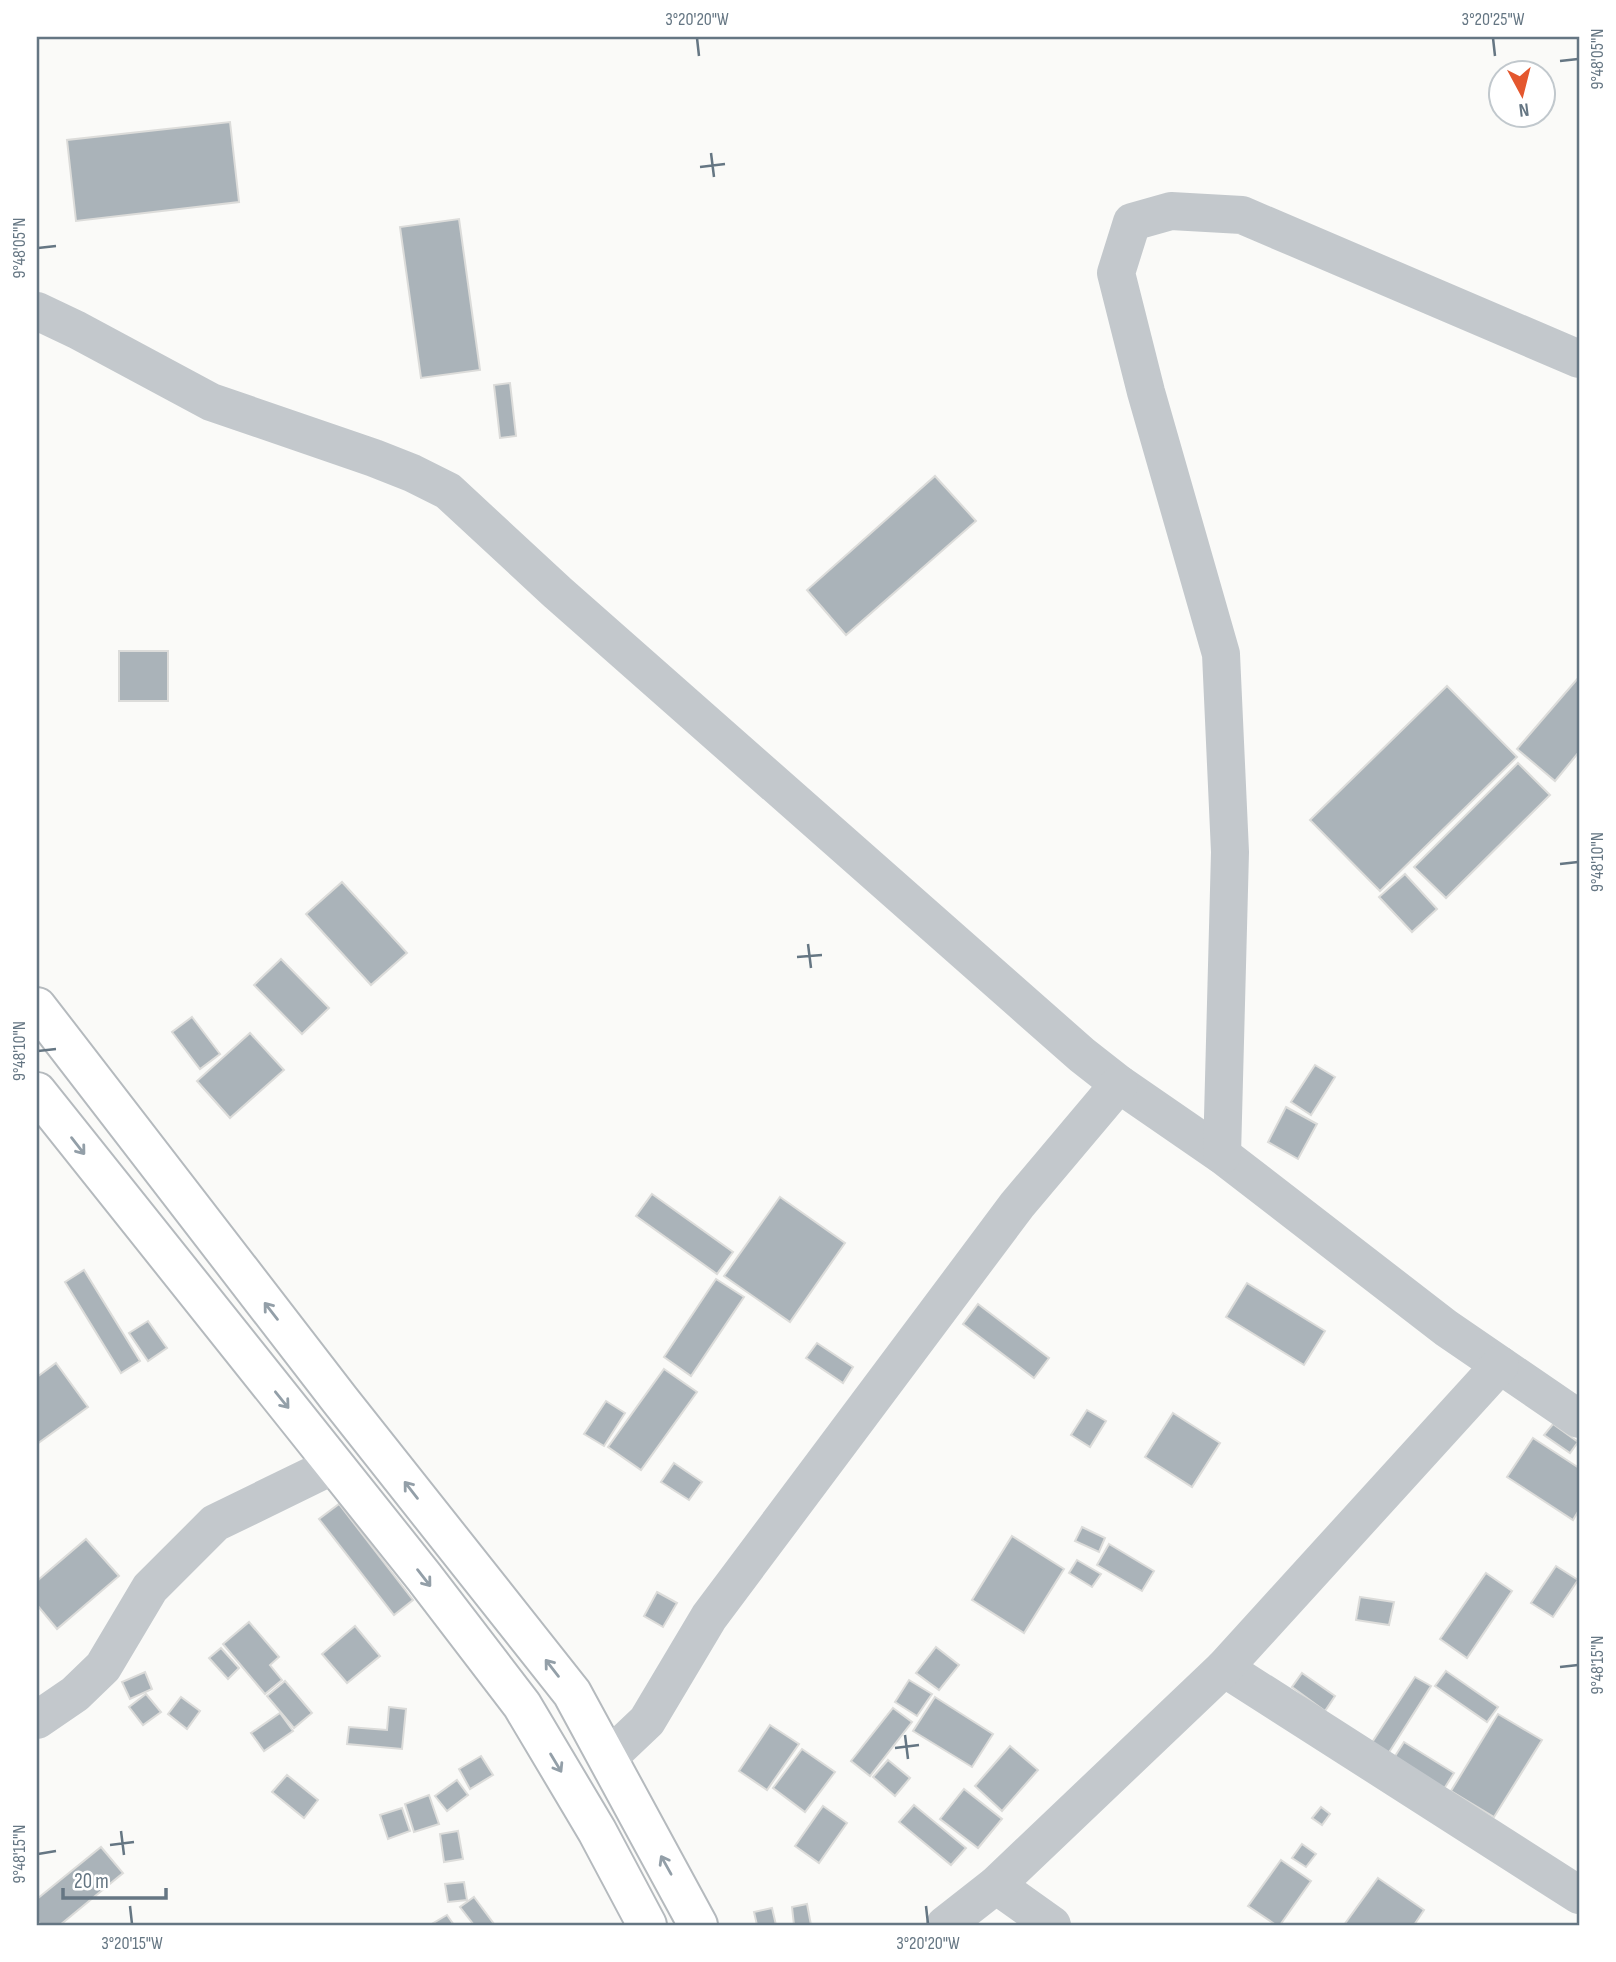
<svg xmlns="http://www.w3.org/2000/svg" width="1616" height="1962" font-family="'Sofia Sans Condensed',sans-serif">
<rect width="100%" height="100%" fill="#fafaf8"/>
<g fill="#aab3b9" stroke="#dcdcda" stroke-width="2">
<path d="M230 122 239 202 76 221 67 140Z"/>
<path d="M459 219 480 370 421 378 400 227Z"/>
<path d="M510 383 516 436 500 438 494 385Z"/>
<path d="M935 476 976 521 846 635 807 590Z"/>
<rect x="119" y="651" width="49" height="50"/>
<path d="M1579 677V752L1555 781 1517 749Z"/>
<path d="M1447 686 1517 757 1380 891 1310 820Z"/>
<path d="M1518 763 1550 795 1446 898 1414 867Z"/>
<path d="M1405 874 1437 909 1412 932 1379 897Z"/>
<path d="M342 882 407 953 371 985 306 914Z"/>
<path d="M281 959 329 1008 302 1034 254 985Z"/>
<path d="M192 1017 220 1054 200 1069 172 1032Z"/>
<path d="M250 1033 284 1070 230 1118 197 1081Z"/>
<path d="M1315 1065 1335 1077 1311 1115 1291 1102Z"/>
<path d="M1286 1107 1317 1124 1298 1159 1268 1142Z"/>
<path d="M652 1194 733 1252 717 1274 636 1216Z"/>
<path d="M780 1197 845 1243 790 1322 724 1276Z"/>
<path d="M84 1270 140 1361 121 1373 65 1282Z"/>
<path d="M716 1279 744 1297 691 1376 664 1357Z"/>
<path d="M1247 1283 1325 1331 1304 1365 1226 1317Z"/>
<path d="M978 1304 1049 1358 1034 1378 963 1324Z"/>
<path d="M148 1321 167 1348 148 1361 129 1333Z"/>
<path d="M817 1343 853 1367 843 1383 806 1358Z"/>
<path d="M56 1363 88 1407 37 1444V1377Z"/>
<path d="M664 1369 697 1392 641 1470 608 1447Z"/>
<path d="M606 1401 625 1413 604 1446 584 1434Z"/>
<path d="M1087 1410 1106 1421 1090 1447 1071 1435Z"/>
<path d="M1173 1413 1220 1443 1192 1487 1145 1457Z"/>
<path d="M1553 1424 1578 1442 1570 1453 1544 1435Z"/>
<path d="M1533 1438 1579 1468V1510L1573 1520 1507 1477Z"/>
<path d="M674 1463 702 1482 689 1500 661 1482Z"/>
<path d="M339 1504 413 1600 394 1615 319 1519Z"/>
<path d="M1082 1527 1105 1538 1099 1552 1075 1541Z"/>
<path d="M1012 1536 1064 1569 1024 1633 972 1600Z"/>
<path d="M86 1539 119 1576 57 1629 37 1605V1581Z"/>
<path d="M1109 1544 1154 1571 1142 1591 1097 1565Z"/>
<path d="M1077 1560 1101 1574 1092 1587 1069 1573Z"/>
<path d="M1556 1566 1578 1580 1553 1617 1531 1603Z"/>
<path d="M1486 1573 1512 1591 1467 1658 1440 1639Z"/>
<path d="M657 1592 677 1603 663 1627 644 1616Z"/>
<path d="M1360 1597 1394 1602 1389 1625 1356 1620Z"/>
<path d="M249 1622 279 1657 270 1665 282 1680 265 1694 223 1644Z"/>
<path d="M355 1626 380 1656 347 1683 322 1654Z"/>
<path d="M936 1647 959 1665 939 1690 916 1673Z"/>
<path d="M221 1648 239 1668 228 1679 209 1658Z"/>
<path d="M1446 1671 1498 1707 1487 1722 1435 1686Z"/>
<path d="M145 1672 152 1689 130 1699 122 1682Z"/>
<path d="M1302 1673 1335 1696 1325 1711 1292 1687Z"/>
<path d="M1415 1677 1431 1686 1388 1754 1371 1744Z"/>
<path d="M909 1680 932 1694 917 1716 895 1702Z"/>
<path d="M285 1681 312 1713 294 1728 267 1696Z"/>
<path d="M146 1694 161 1712 143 1725 129 1707Z"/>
<path d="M181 1697 200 1711 187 1729 168 1714Z"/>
<path d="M935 1697 993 1734 972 1767 913 1731Z"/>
<path d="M389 1707 406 1709 402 1749 347 1744 349 1727 387 1730Z"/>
<path d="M893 1708 912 1722 870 1776 851 1761Z"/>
<path d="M280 1713 293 1731 264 1751 251 1733Z"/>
<path d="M1498 1714 1542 1740 1494 1817 1451 1791Z"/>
<path d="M770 1725 799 1744 767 1790 739 1771Z"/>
<path d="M1404 1742 1454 1773 1442 1792 1392 1761Z"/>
<path d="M1010 1746 1038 1770 1002 1811 975 1786Z"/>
<path d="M802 1749 835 1772 805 1812 773 1788Z"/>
<path d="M481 1756 493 1775 470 1789 459 1769Z"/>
<path d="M888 1760 910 1778 895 1796 873 1777Z"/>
<path d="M287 1775 318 1800 304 1818 272 1792Z"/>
<path d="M457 1780 468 1795 447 1811 435 1796Z"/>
<path d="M964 1789 1002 1819 978 1848 940 1819Z"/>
<path d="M429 1795 439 1824 414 1832 405 1804Z"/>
<path d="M914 1805 966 1848 951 1865 899 1822Z"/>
<path d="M823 1806 847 1823 819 1863 795 1846Z"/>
<path d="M1321 1807 1330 1814 1322 1825 1312 1818Z"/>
<path d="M402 1808 410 1831 388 1839 380 1815Z"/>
<path d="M458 1831 463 1859 444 1862 440 1834Z"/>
<path d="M1302 1844 1316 1854 1306 1867 1292 1858Z"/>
<path d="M101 1847 123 1873 60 1925H41L37 1920V1899Z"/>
<path d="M1281 1860 1311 1881 1280 1925H1276L1248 1906Z"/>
<path d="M1378 1878 1424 1910 1414 1925H1344Z"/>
<path d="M464 1882 467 1900 448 1902 445 1884Z"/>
<path d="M474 1897 494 1924 493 1925H474L460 1907Z"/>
<path d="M807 1904 811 1925H794L792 1907Z"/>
<path d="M772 1908 776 1925H757L754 1912Z"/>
<path d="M447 1915 454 1925H430Z"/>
</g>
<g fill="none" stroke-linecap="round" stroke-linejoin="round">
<g stroke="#b5babe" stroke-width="42">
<g id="major">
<path d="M37 1007 340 1400 572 1693 698 1925"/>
<path d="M37 1092 424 1577 522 1705 597 1831 647 1925"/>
</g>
</g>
<g stroke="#c3c8cc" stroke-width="38">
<path d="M37 311 77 330 211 402 374 458 412 473 448 491 557 592 1082 1055 1119 1084 1222 1155 1446 1328 1579 1419"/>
<path d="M1222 1155 1230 852 1221 654 1146 392 1116 273 1132 222 1171 211 1242 215 1579 359"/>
<path d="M1224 1668 1579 1895"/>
<path d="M37 1720 75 1694 103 1667 150 1588 215 1523 334 1465"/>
<path d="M608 1758 647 1721 709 1617 1017 1205 1119 1084"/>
<path d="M996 1885 1052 1925"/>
<path d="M945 1925 996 1885 1224 1668 1500 1365"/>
</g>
<use href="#major" stroke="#fff" stroke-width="38"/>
</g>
<defs><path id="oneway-shaft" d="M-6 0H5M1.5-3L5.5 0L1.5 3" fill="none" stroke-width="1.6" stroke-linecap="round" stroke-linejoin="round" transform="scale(1.75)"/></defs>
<g stroke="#939fa8">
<use href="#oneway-shaft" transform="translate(78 1146) rotate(52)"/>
<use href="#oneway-shaft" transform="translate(271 1311) rotate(-128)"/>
<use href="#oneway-shaft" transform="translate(282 1400) rotate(51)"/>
<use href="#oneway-shaft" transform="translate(411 1490) rotate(-128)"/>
<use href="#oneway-shaft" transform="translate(424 1578) rotate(52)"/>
<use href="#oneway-shaft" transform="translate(552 1668) rotate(-128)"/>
<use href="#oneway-shaft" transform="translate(556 1763) rotate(59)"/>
<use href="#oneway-shaft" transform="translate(666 1865) rotate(-119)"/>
</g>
<path fill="none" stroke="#657683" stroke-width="2.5" d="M697 38 699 56M1493 38 1495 56M1560 61 1578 59M711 153 714 177M700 167 725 164M38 248 56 246M1560 864 1578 862M808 944 811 968M797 957 822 955M38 1051 56 1049M1560 1667 1578 1665M905 1735 908 1759M895 1748 919 1745M121 1831 124 1855M110 1845 134 1842M38 1854 56 1851M130 1906 132 1924M926 1906 928 1924"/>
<rect width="1616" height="1962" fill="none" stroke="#ffffff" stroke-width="77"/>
<g transform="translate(1522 94) rotate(173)"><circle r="33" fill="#ffffff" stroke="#c1c8cd" stroke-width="2"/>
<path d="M0-5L12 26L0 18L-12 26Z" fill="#e4572e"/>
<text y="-10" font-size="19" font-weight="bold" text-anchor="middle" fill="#657683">N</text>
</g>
<path d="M63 1888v10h103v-10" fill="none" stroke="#657683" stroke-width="3.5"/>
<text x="74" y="1888" font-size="21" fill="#657683" stroke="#ffffff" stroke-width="5" paint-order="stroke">20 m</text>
<rect x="38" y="38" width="1540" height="1886" fill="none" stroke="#657683" stroke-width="2.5"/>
<g font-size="18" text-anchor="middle" fill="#657683">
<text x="697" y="25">3°20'20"W</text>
<text x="1493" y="25">3°20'25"W</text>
<text transform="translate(1597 59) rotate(-90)" y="6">9°48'05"N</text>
<text transform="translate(19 248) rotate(-90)" y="6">9°48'05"N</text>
<text transform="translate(1597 862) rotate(-90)" y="6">9°48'10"N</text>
<text transform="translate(19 1051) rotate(-90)" y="6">9°48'10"N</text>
<text transform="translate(1597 1665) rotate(-90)" y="6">9°48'15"N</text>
<text transform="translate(19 1854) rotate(-90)" y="6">9°48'15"N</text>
<text x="132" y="1949">3°20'15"W</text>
<text x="928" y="1949">3°20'20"W</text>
</g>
</svg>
